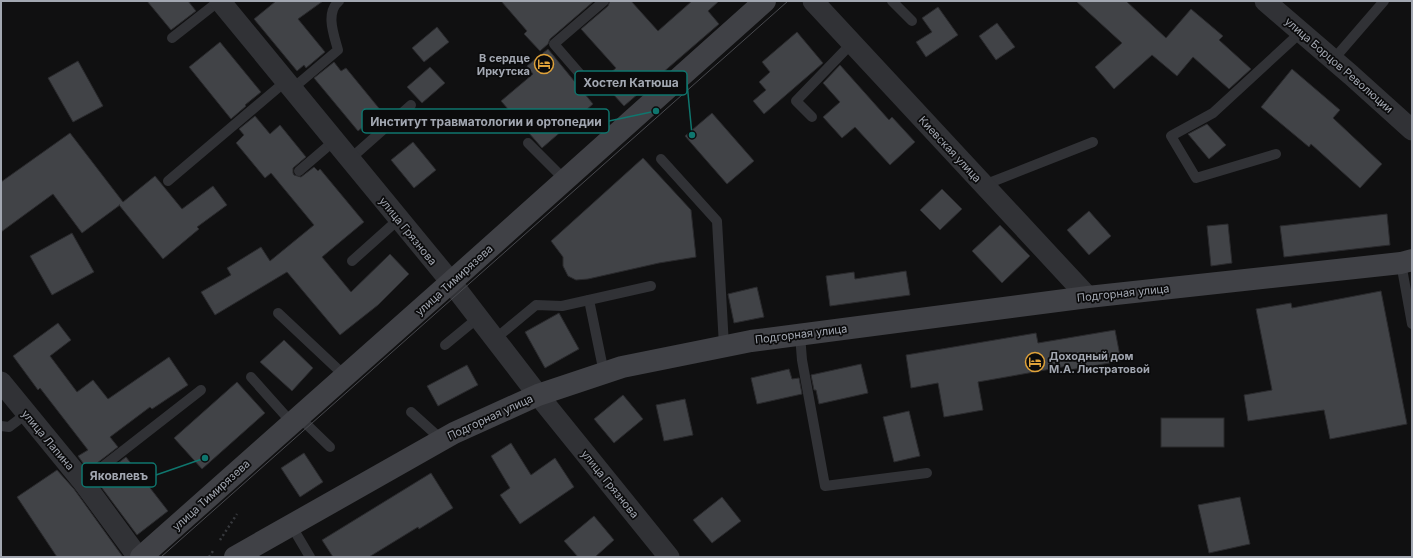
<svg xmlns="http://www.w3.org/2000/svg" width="1413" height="558" font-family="Inter,sans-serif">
<rect width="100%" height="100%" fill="#101011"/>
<g fill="#414347" stroke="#2a2a2d">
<path d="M147 1H188L196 11 171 30Z"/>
<path d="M276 1H323L298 19 325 52 306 68 304 65 297 71 254 19Z"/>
<path d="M501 1H594L550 39 548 44 540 51 524 34 527 31Z"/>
<path d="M610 1H631L658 31 692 1H719L708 11 719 24 624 106 601 81 616 68 581 29 608 6Z"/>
<path d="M1076 1H1126L1166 38 1191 9 1223 36 1219 40 1251 69 1229 89 1193 57 1177 76 1152 55 1114 89 1095 67 1122 43Z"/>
<path d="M938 7 958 35 926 57 916 42 932 32 922 18Z"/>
<path d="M997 23 1015 47 996 60 979 36Z"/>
<path d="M437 27 449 42 424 62 412 48Z"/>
<path d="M797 32 823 63 764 114 753 101 766 90 759 82 770 72 762 62Z"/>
<path d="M220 42 261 92 245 105 246 106 231 119 189 67Z"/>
<path d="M548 49 593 104 542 148 501 101 533 74 527 66Z"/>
<path d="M78 61 103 106 73 122 48 78Z"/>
<path d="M334 62 341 71 346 68 382 112 358 131 314 78Z"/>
<path d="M840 65 889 120 892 117 915 142 890 165 855 127 842 138 823 117 840 102 823 83Z"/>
<path d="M430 67 445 83 422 103 407 87Z"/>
<path d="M1292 69 1340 110 1333 118 1382 164 1360 188 1311 144 1309 147 1261 107Z"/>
<path d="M712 113 754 161 727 184 685 136Z"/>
<path d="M255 116 270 134 280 125 306 157 293 168V173L294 175 301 177 314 167 318 171 320 169 364 222 322 257 351 292 390 254 409 274 378 305 340 335 287 272 215 315 201 292 231 275 227 268 261 247 270 261 314 225 271 173 265 178 236 143 244 135 239 129Z"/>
<path d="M1207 124 1226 145 1209 159 1188 134Z"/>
<path d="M70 133 123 202 155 176 182 209 213 186 227 205 197 227 199 229 163 259 119 205H120L82 233 53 194 1 232V182Z"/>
<path d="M413 142 436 170 414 188 391 160Z"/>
<path d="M643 158 691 210 696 257 659 263 588 279 576 280 568 276 563 266V257L551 241Z"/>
<path d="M942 189 962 209 940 230 920 210Z"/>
<path d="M1089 211 1111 236 1089 255 1067 230Z"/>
<path d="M1387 214 1390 245 1284 257 1280 226Z"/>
<path d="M1228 224 1232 263 1211 266 1207 226Z"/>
<path d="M1000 225 1030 256 1002 283 972 251Z"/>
<path d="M72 233 94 272 52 295 30 256Z"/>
<path d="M906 271 910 295 830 306 826 276 854 272 855 279Z"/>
<path d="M757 287 764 317 734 323 728 294Z"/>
<path d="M1381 291 1407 424 1330 439 1324 410 1248 421 1244 395 1272 390 1256 309 1291 303 1292 308Z"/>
<path d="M559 313 579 349 545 368 525 332Z"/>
<path d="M58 323 71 340 50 356 77 392 93 380 108 399 169 357 188 385 152 409 150 407 110 437 118 447 88 470 78 456 88 450 40 388 38 390 13 356Z"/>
<path d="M1115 330 1121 361 1069 370 1068 366 978 382 983 410 944 417 938 383 911 388 906 355 1036 333 1038 343Z"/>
<path d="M284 340 313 368 292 391 260 362Z"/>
<path d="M861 364 868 393 819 404 816 390H814L811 375Z"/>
<path d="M467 365 478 385 438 406 427 386Z"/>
<path d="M789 369 792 379 799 378 802 394 757 404 751 378Z"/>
<path d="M237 382 265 413 202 469 174 438Z"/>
<path d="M623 395 643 419 614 443 594 419Z"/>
<path d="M685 399 693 435 664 441 656 405Z"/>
<path d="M909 411 920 456 894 462 883 417Z"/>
<rect x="1161" y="418" width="63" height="29"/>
<path d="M511 443 531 475 555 458 574 487 520 524 500 495 510 488 491 456Z"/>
<path d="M304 453 323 482 300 497 281 468Z"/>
<path d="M126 457 168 511 137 535 96 480Z"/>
<path d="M57 470 74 489 123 557H57L17 497Z"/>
<path d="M431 473 453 508 419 529 418 527 369 557H333L322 540Z"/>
<path d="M722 497 741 521 712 543 693 520Z"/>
<path d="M1240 497 1250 544 1209 553 1198 505Z"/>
<path d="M594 516 614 540 595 557H578L564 541Z"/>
</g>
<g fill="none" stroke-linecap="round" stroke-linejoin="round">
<g stroke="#37393d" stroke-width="2.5" stroke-dasharray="2 3" stroke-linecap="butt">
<path d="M220 540 237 514"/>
<path d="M209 557 213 551"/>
</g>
<g stroke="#313236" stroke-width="10">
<path d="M892 1 912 21"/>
<path d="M172 38 219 1"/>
<path d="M1333 60 1384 1"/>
<path d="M580 74 554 44 604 1"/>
<path d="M292 89 338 50C334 35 325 13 339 1"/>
<path d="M812 117 796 101 852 43"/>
<path d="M528 143 565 180"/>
<path d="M1276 154 1196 178 1171 136 1213 113 1301 32"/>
<path d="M350 159 411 105"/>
<path d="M661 159 717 221 724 346"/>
<path d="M299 171 334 141"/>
<path d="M168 181 286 81"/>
<path d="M984 185 1093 142"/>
<path d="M352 261 399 219"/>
<path d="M1401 263 1412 324"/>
<path d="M589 300 604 373"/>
<path d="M278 313 345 376"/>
<path d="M800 335 802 360 825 486 927 473"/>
<path d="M495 339 536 305 562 306 651 286"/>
<path d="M445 345 479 317"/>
<path d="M251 377 292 423"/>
<path d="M411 412 442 440"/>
<path d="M299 417 330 447"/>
<path d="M1 426 9 427 26 414"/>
<path d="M83 482 201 390"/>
<path d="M291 525 310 557"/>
</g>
<g stroke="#313236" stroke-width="21">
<path d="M220 1 451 282 538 395 669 557"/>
<path d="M813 1 1088 297"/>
<path d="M1265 1 1351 75 1412 130"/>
<path d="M1 382 83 482 138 557"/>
</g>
<g stroke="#404146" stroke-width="22">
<path d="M141 557 451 282 765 1"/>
<path d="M235 557 454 433 538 395 622 367 751 341 1088 297 1401 263 1412 260"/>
</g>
<path stroke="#494a4f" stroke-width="1" d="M161 557 788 1"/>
</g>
<defs>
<g id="hotel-ring" transform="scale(1)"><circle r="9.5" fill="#0b0b0c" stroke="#dfa23a" stroke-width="1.5"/><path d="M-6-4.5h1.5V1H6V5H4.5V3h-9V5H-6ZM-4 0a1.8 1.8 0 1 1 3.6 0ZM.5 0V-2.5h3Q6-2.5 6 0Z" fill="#dfa23a"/></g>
</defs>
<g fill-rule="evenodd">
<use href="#hotel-ring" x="544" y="64"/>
<use href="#hotel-ring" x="1035" y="362"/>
</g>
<g text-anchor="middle" stroke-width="3.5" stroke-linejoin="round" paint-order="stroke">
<g font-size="11" font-weight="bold" fill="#a2a7b1" stroke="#0b0b0c" text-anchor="end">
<text x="530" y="62">В сердце<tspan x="530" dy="13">Иркутска</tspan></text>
<text x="1049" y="360" text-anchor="start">Доходный дом<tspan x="1049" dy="13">М.А. Листратовой</tspan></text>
</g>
<g font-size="11" fill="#a2a7b1" stroke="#0b0b0c">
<text transform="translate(1339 65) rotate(41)" y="4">улица Борцов Революции</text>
<text transform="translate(950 149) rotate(47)" y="4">Киевская улица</text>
<text transform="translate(408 231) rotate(51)" y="4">улица Грязнова</text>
<text transform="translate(454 280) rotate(-42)" y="4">улица Тимирязева</text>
<text transform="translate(1123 293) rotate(-6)" y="4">Подгорная улица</text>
<text transform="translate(801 334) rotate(-7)" y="4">Подгорная улица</text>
<text transform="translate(490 417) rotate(-25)" y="4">Подгорная улица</text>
<text transform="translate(48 440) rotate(50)" y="4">улица Лапина</text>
<text transform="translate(610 484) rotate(51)" y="4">улица Грязнова</text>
<text transform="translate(211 495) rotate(-42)" y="4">улица Тимирязева</text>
</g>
</g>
<path fill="none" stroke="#0f766e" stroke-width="1.5" d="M692 135L687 83M656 111L609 121M205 458L156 475"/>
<g fill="#0f766e" stroke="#0b0b0c" stroke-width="1.5">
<circle cx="692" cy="135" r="4"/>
<circle cx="656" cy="111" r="4"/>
<circle cx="205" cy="458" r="4"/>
</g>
<g fill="#0b0b0c" stroke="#0f766e" stroke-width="1.5">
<rect x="575" y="71" width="112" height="24" rx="4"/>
<rect x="362" y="109" width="247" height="24" rx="4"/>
<rect x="82" y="463" width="74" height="24" rx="4"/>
</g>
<g font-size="12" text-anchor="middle" font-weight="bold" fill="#a2a7b1">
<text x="631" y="87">Хостел Катюша</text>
<text x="486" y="126">Институт травматологии и ортопедии</text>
<text x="119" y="480">Яковлевъ</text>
</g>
<rect width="1413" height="558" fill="none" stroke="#a2a7b1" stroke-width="4"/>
</svg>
